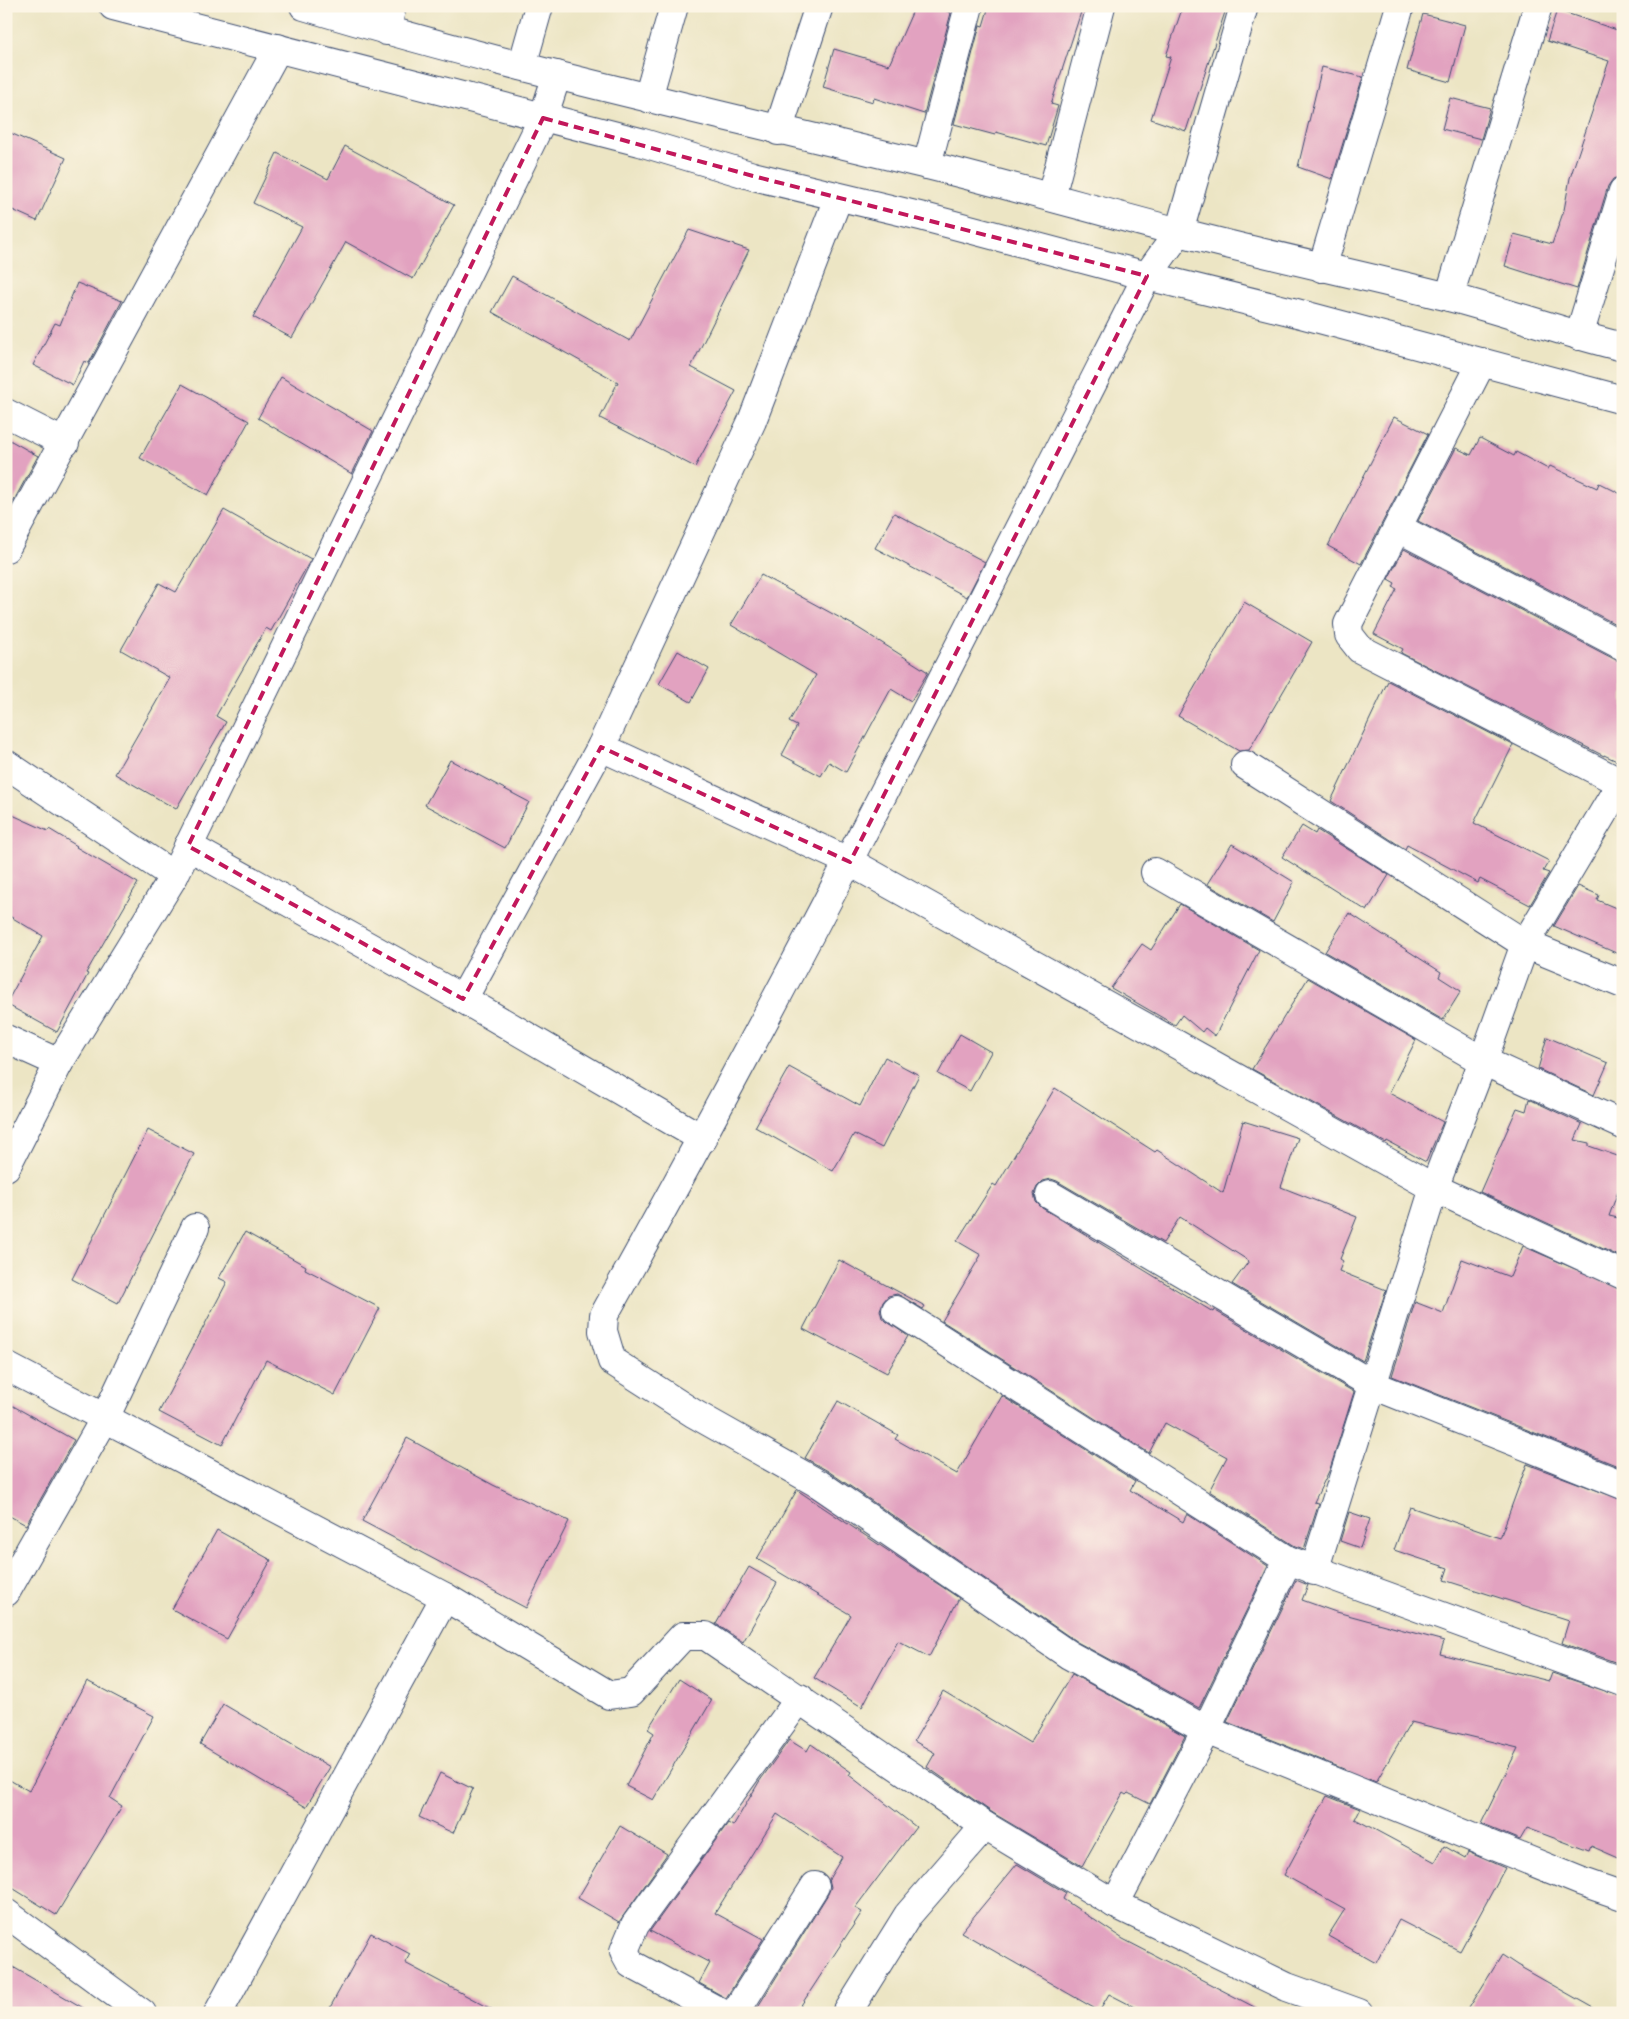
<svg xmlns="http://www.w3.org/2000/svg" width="1629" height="2019" font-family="'EB Garamond',serif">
<rect width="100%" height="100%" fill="#fcf5e5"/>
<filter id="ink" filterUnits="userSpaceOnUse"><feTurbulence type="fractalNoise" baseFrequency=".02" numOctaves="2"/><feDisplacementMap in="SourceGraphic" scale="10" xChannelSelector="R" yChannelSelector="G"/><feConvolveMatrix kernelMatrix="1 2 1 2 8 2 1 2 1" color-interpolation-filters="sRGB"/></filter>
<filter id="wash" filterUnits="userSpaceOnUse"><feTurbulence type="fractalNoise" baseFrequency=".0096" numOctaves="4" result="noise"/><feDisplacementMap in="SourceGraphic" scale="20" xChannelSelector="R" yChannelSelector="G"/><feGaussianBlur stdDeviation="1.12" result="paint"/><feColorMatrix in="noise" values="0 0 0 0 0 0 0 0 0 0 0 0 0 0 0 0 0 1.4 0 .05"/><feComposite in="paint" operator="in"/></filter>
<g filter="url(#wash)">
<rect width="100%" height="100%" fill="#ece5c4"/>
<g id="blocks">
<g fill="#e2a2c0">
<path d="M915 6H936L951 13 924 114 874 98 873 102 823 87 834 49 889 65Z"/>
<path d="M989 6H1083L1051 104 1058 106 1046 146 996 132 995 135 954 124 980 25 983 26Z"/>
<path d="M1183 6H1227L1186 131 1151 119 1171 57 1166 56Z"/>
<path d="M1557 10 1623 32V175L1613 179 1608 186 1577 289 1505 266 1514 234 1552 244 1564 210 1570 178 1609 61 1547 41Z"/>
<path d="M1423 14 1465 25 1450 82 1407 70Z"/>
<path d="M1322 67 1363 77 1332 179 1298 167Z"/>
<path d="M1450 98 1490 108 1481 139 1442 129Z"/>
<path d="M6 131 66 158 37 221 6 207Z"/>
<path d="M345 146 454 205 413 279 346 242 292 338 253 317 302 227 253 203 277 153 328 179Z"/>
<path d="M689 230 749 250 691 367 736 391 695 467 600 418 618 382 492 312 512 276 630 341Z"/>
<path d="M77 283 122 301 89 363 84 361 73 385 33 365 55 323 60 325Z"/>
<path d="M281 377 373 431 352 474 258 418Z"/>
<path d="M182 384 249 421 208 495 140 458Z"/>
<path d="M1394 417 1428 434 1361 564 1328 546Z"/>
<path d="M6 438 38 456 6 515Z"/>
<path d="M1480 438 1514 456 1516 452 1548 469 1550 466 1597 488 1599 483 1623 495V628L1418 521 1456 448 1471 455Z"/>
<path d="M224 510 311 559 271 631 266 628 216 716 226 722 176 809 115 774 170 678 121 650 159 583 176 592Z"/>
<path d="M894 513 985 562 967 597 875 548Z"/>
<path d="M1404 549 1616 660 1623 661V764L1604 755V756L1401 653 1403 649 1374 634 1397 589 1393 587 1395 583 1388 579Z"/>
<path d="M761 575 855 626 928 672 911 701 891 689 846 772 829 762 821 776 782 755 797 726 789 722 816 675 731 625Z"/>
<path d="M1244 602 1312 642 1249 750 1239 751 1178 716Z"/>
<path d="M678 651 709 669 691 702 659 684Z"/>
<path d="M1388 681 1513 745 1474 823 1549 861 1543 871 1549 873 1530 905 1480 879 1478 883 1407 845 1405 849 1331 801Z"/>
<path d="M450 760 529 802 505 848 425 805Z"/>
<path d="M6 812 48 831 49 829 77 846 76 847 138 883 86 973 88 974 57 1032 6 1004 43 936 6 914Z"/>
<path d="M1302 826 1315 834 1317 830 1389 875 1367 911 1282 857Z"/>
<path d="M1232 844 1294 882 1273 922 1207 884Z"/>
<path d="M1578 886 1599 895 1597 900 1623 911V956L1554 926Z"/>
<path d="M1180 904 1259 950 1215 1036 1205 1028 1202 1032 1182 1015 1175 1025 1111 988 1142 944 1151 950Z"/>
<path d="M1349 913 1441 972 1439 977 1461 991 1443 1020 1325 952Z"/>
<path d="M1308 978 1416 1040 1389 1093 1443 1122 1426 1162 1387 1141 1386 1143 1252 1069Z"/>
<path d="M960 1034 991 1052 970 1091 938 1074Z"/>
<path d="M1547 1037 1608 1063 1594 1095 1538 1069Z"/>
<path d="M885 1057 919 1075 882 1148 854 1134 833 1171 755 1127 789 1067 860 1106Z"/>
<path d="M1055 1088 1155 1152 1157 1150 1223 1193 1243 1121 1298 1138 1281 1187 1357 1217 1340 1259 1343 1261 1339 1271 1386 1290 1363 1361 1232 1284 1249 1261 1180 1217 1163 1243 1057 1181 1051 1179 1043 1181 1037 1187 1034 1194 1036 1202 1042 1208 1213 1312 1214 1310 1354 1392 1330 1469 1314 1502 1319 1503 1304 1549 1295 1546 1209 1491 1227 1457 1165 1423 1149 1453 942 1321 981 1255 957 1241 993 1184 996 1186Z"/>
<path d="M1529 1099 1582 1124 1575 1140 1589 1143V1146L1623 1158V1178L1609 1216 1623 1219V1258L1480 1192 1517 1108 1526 1111Z"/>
<path d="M148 1130 194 1154 118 1303 72 1279Z"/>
<path d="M245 1232 306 1266 305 1269 380 1308 335 1395 266 1360 222 1445 159 1412 227 1282 219 1278Z"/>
<path d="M1523 1246 1623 1290V1468L1392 1376 1415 1302 1443 1313 1462 1259 1510 1277Z"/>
<path d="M839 1260 925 1306 923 1309 897 1294 888 1296 883 1302 880 1310 882 1318 908 1336 887 1373 803 1329Z"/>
<path d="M1002 1396 1135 1481 1130 1490 1183 1522 1187 1514 1268 1566 1199 1708 1077 1642 828 1471 805 1458 838 1401 898 1435 895 1439 957 1474Z"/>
<path d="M6 1402 74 1440 26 1525 6 1514Z"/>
<path d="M407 1438 493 1485 569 1521 526 1608 362 1521Z"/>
<path d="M1527 1464 1623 1500V1665L1562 1643 1569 1620 1444 1580 1448 1568 1394 1550 1410 1507 1500 1538Z"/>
<path d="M797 1490 959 1598 929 1657 898 1641 862 1707 814 1678 851 1615 757 1559Z"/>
<path d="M1349 1512 1370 1519 1360 1548 1340 1541Z"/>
<path d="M217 1530 271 1560 227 1639 172 1609Z"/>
<path d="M749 1567 777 1583 743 1642 716 1624Z"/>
<path d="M1296 1580 1308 1585 1302 1600 1333 1611 1444 1641 1440 1654 1549 1681 1552 1673 1623 1697V1860L1591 1846 1589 1851 1527 1828 1520 1840 1481 1824 1518 1748 1411 1722 1376 1782 1227 1722Z"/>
<path d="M1072 1674 1185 1736 1150 1804 1128 1793 1126 1795 1123 1793 1082 1866 993 1813 927 1767 935 1753 914 1741 943 1691 1030 1743Z"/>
<path d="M679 1679 712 1700 653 1800 626 1786 654 1733 648 1729Z"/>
<path d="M87 1681 154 1716 110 1798 122 1806 56 1915 6 1884V1778L29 1791Z"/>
<path d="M223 1704 330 1767 306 1807 200 1744Z"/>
<path d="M789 1740 807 1751 811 1744 851 1772 849 1775 916 1827 855 1908 862 1912 796 2013H754L828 1894 831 1887 829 1879 842 1857 777 1814 715 1913 763 1939 726 1998 699 1983 710 1963 650 1931 728 1823 733 1826 759 1782Z"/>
<path d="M440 1773 473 1789 453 1833 419 1817Z"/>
<path d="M1327 1796 1360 1809 1355 1819 1435 1862 1444 1846 1465 1858 1468 1852 1505 1868 1460 1951 1399 1920 1376 1963 1328 1936 1345 1909 1284 1875Z"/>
<path d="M620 1826 667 1854 619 1922 578 1898Z"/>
<path d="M1017 1864 1066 1893 1063 1899 1123 1939 1266 2013H1146L1109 1994 1099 2011 961 1932Z"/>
<path d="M371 1933 410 1954 405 1963 499 2013H327Z"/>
<path d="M1502 1955 1517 1965 1602 2013H1466Z"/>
<path d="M6 1963 92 2013H6Z"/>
</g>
</g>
</g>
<g filter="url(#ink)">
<use href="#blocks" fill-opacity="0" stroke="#3a4a6d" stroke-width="1"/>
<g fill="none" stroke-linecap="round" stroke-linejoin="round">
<g stroke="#3a4a6d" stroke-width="30">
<g id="minor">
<path d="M1244 6 1179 232 1147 276C970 625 795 974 604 1315L603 1331 612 1361 693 1413 819 1484 1069 1655 1206 1730 1580 1881 1623 1896"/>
<path d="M386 31 392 6"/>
<path d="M522 66 539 6"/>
<path d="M648 98 674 6"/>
<path d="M778 131 819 6"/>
<path d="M927 165 969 6"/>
<path d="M1051 197 1101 6"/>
<path d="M1322 268 1400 6"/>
<path d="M1449 297 1538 6"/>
<path d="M1579 336 1623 191"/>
<path d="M1482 362 1348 624 1349 635 1360 649 1623 784"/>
<path d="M6 413 65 443"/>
<path d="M1398 528 1623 646"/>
<path d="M6 548 278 48"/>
<path d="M601 747 850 862 1434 1188 1623 1275"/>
<path d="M6 764 174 876"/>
<path d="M1245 765 1525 944 1623 984"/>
<path d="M188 846 463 999 703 1139"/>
<path d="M1155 872 1483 1061 1623 1125"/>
<path d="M463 999 601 747 752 421 838 198"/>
<path d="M6 1039 59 1063"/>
<path d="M6 1167 59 1063 174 876 543 118 557 75"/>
<path d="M1050 1195 1373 1385 1623 1485"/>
<path d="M896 1310 1288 1560 1623 1682"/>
<path d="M6 1366 445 1597 609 1695 631 1692 683 1636H706L985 1826 1115 1904 1287 1987 1359 2013"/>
<path d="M1314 1571 1434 1188 1483 1061 1525 944 1621 783"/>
<path d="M6 1592 105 1418 195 1228"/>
<path d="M1115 1904 1206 1730 1288 1560"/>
<path d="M6 1913 142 2013"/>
<path d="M218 2013 445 1597"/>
<path d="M722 2013 631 1964 624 1951 635 1925 800 1698"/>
<path d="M735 2013 815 1886"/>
<path d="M847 2013 908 1915 985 1826"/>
</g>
</g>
<g stroke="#3a4a6d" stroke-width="30">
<g id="tertiary">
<path d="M113 6 640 142 753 176 924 217 1147 276 1293 312 1623 400"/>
<path d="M304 6C509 68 719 114 927 165 1012 186 1095 210 1179 232 1267 255 1357 274 1445 296 1505 311 1563 333 1623 347"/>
</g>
</g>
<use href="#minor" stroke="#fff" stroke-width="28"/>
<use href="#tertiary" stroke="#fff" stroke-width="28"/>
</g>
</g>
<path fill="none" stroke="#c2185b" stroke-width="4" stroke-dasharray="10 6" stroke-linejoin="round" d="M543 118 753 176 1147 276 850 862 601 747 463 999 188 846Z"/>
<rect width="1629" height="2019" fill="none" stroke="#fcf5e5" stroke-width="25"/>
</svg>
